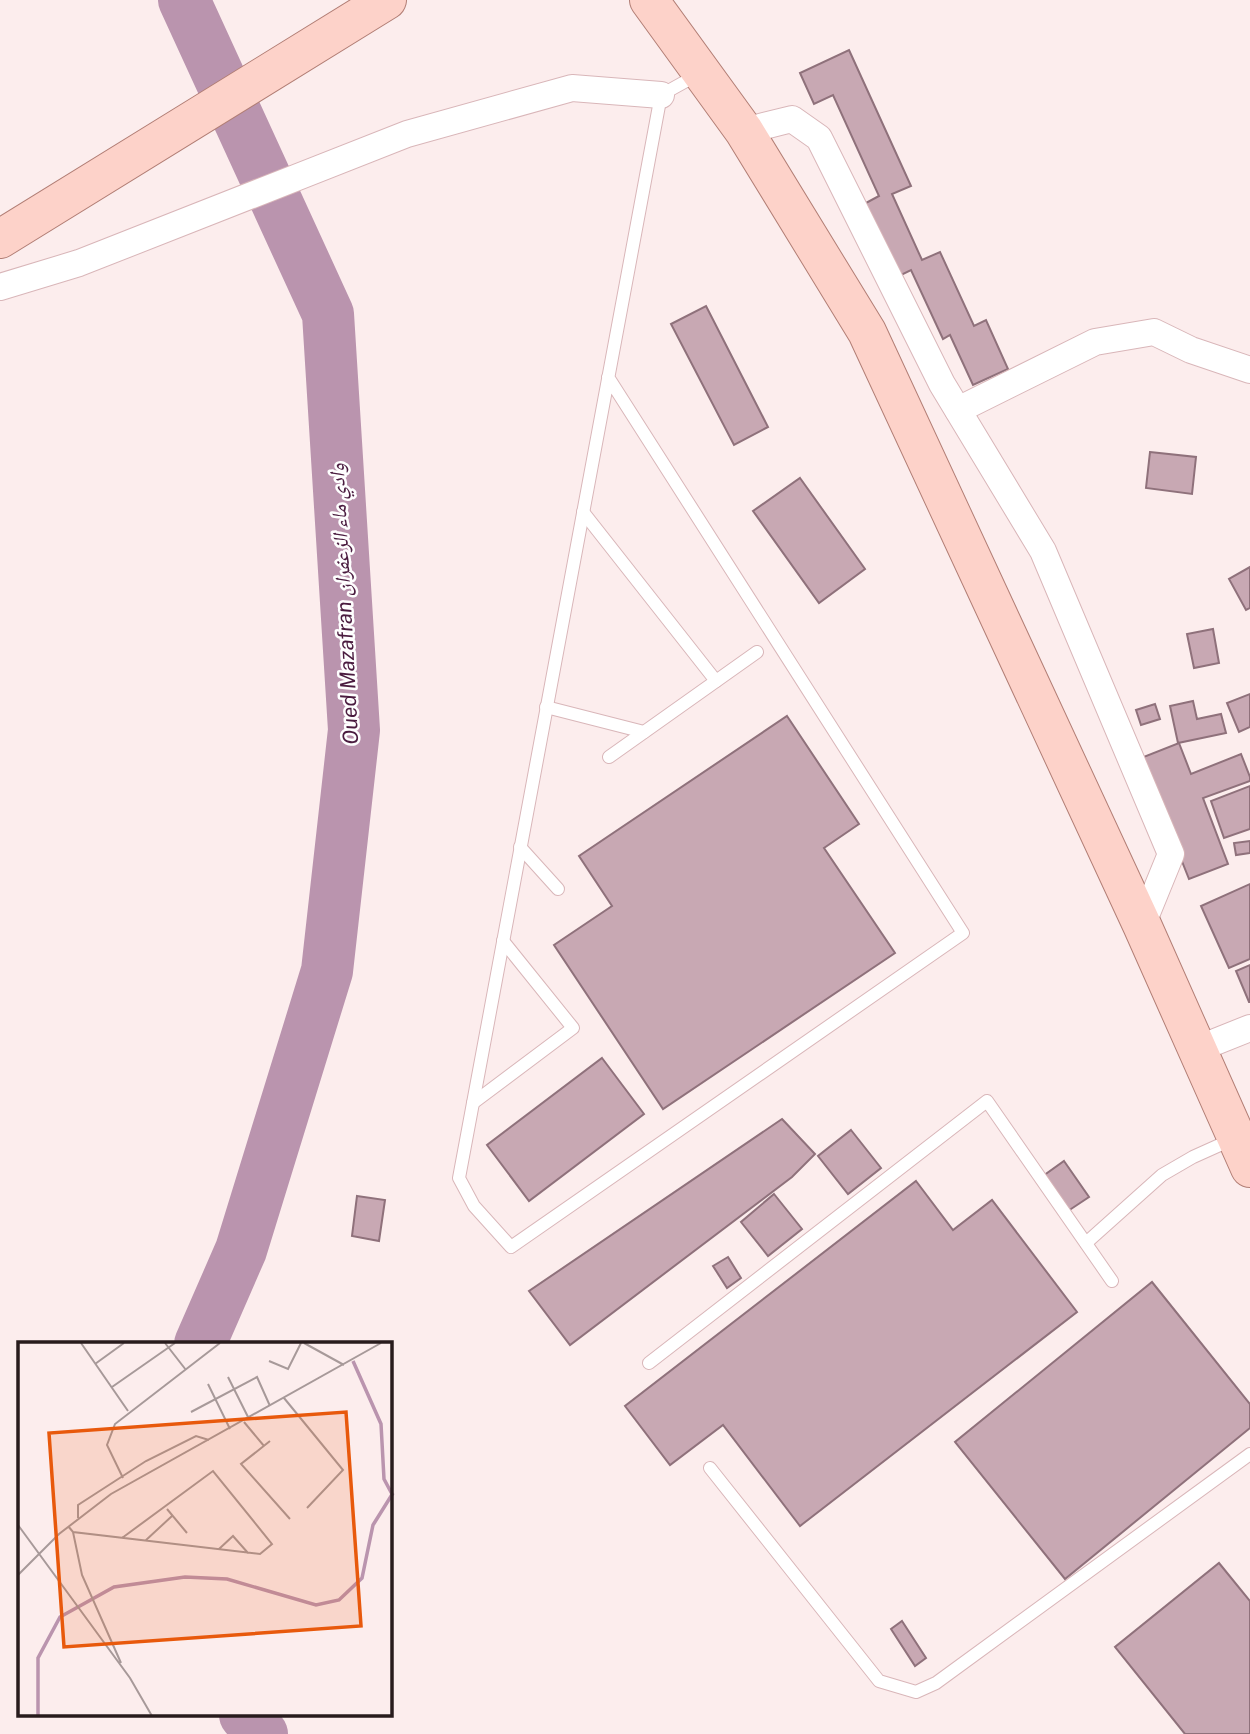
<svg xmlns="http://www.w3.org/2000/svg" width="1250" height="1734" font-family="'Public Sans','Noto Naskh Arabic',sans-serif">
<rect width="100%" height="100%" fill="#fceded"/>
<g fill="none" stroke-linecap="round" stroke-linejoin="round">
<g stroke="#ba94ae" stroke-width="52">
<path d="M184 0 328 314 354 730 327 971 241 1250 200 1344"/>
<path d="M245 1715 262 1734"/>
</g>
</g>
<g fill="#c8a8b3" stroke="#8f717b" stroke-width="2">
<path d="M849 50 911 186 892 194 922 260 940 252 974 326 986 320 1008 369 973 385 950 335 943 339 911 270 897 277 864 204 879 196 833 95 814 104 800 73Z"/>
<path d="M706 306 768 427 734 445 671 324Z"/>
<path d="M1150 452 1196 457 1192 494 1146 488Z"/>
<path d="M800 478 865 569 819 603 753 511Z"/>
<path d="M1250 567V608L1246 610 1229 579Z"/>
<path d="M1213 629 1219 663 1194 668 1187 634Z"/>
<path d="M1250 694V727L1239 732 1227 703Z"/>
<path d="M1193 701 1197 719 1221 714 1226 733 1178 743 1170 706Z"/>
<path d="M1155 704 1160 719 1141 725 1136 710Z"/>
<path d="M787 716 859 824 824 848 895 953 663 1109 554 945 612 906 579 856Z"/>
<path d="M1179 743 1191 774 1241 754 1250 777V781L1203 798 1228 864 1189 879 1141 758Z"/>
<path d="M1250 786V829L1224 838 1211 801Z"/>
<path d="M1250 841V853L1236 855 1234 843Z"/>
<path d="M1250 884V959L1229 968 1201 906Z"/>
<path d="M1250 965V1002H1249L1236 971Z"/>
<path d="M602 1058 644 1114 529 1201 487 1145Z"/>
<path d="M782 1119 815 1154 792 1177 570 1345 529 1291Z"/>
<path d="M851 1130 881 1168 848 1194 818 1156Z"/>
<path d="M1064 1161 1089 1197 1068 1211 1043 1176Z"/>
<path d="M916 1181 953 1230 992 1200 1077 1312 800 1526 723 1425 670 1465 625 1406Z"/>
<path d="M774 1194 802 1229 768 1256 741 1222Z"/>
<path d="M357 1196 385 1200 379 1241 352 1236Z"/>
<path d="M728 1257 741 1278 727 1288 713 1266Z"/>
<path d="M1152 1282 1250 1404V1428L1065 1579 955 1442Z"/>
<path d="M1219 1563 1250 1601V1734H1185L1115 1647Z"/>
<path d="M902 1621 926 1658 915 1666 891 1629Z"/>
</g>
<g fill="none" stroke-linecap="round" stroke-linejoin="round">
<g stroke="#d9b6b9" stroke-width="14">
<g id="lane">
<path d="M608 377 963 933 511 1247 474 1206 459 1178 661 95 697 75"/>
<path d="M583 512 716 681"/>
<path d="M546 707 644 732"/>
<path d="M609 757 757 652"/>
<path d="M520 847 558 889"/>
<path d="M473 1103 573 1028 503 941"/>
<path d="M1086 1243 1162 1175 1193 1157 1233 1139"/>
<path d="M649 1363 987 1101 1112 1281"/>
<path d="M710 1468 879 1681 916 1692 936 1683 1250 1454"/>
</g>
</g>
<g stroke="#d9b6b9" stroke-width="28">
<g id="street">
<path d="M744 131 792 119 819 138 942 384 1043 551 1171 854 1142 925"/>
<path d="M0 287 79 263 407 134 572 88 661 95"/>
<path d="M958 410 1095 342 1154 332 1191 350 1250 370"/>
<path d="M1195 1050 1250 1028"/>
</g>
</g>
<g stroke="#b27e75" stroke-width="40">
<g id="primary">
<path d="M649 0 744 131 867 332 1142 925 1250 1168"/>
<path d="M0 239 387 0"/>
</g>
</g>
<use href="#lane" stroke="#fff" stroke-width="12"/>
<use href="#street" stroke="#fff" stroke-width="26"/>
<use href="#primary" stroke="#fdd2c9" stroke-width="38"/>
</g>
<g text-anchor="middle" stroke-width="5" stroke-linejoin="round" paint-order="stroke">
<g font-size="21" font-style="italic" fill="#4a1b3f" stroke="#fefefe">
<text transform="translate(344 604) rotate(-93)" y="7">Oued Mazafran وادي ماء الزعفران</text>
</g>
</g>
<g transform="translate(18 1342)">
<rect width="374" height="374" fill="#fceded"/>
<path fill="none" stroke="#ba94ae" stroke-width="3.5" d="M335 19 363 82 366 137 374 152M20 374V316L42 275 96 245 167 235 209 237 298 263 321 258 344 236 355 183 375 151"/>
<path fill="none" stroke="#a79999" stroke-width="2" d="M63 1 110 69M147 1 168 28M286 1 326 23M251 19 270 27 283 1M77 22 106 1M210 35 231 77M190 42 212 87M94 45 157 1M266 56 325 128 289 166M173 70 239 35 252 64M226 80 246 104M252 99 223 122 272 177M105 136 89 103 97 82 202 1M149 167 169 191M60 176V163L128 119 178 94 191 98M0 183 112 336 134 374M50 184 55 190 242 212 254 202 195 129 104 196M55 190 64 233 103 321M127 199 154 174M201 207 215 194 230 211M0 233 41 192 93 152 363 1"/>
<path fill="#e8590c" fill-opacity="0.15" stroke="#e8590c" stroke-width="3.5" d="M328 70 343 284 46 305 31 91Z"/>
<rect width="374" height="374" fill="none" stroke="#281b1c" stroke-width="3.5"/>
</g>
</svg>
